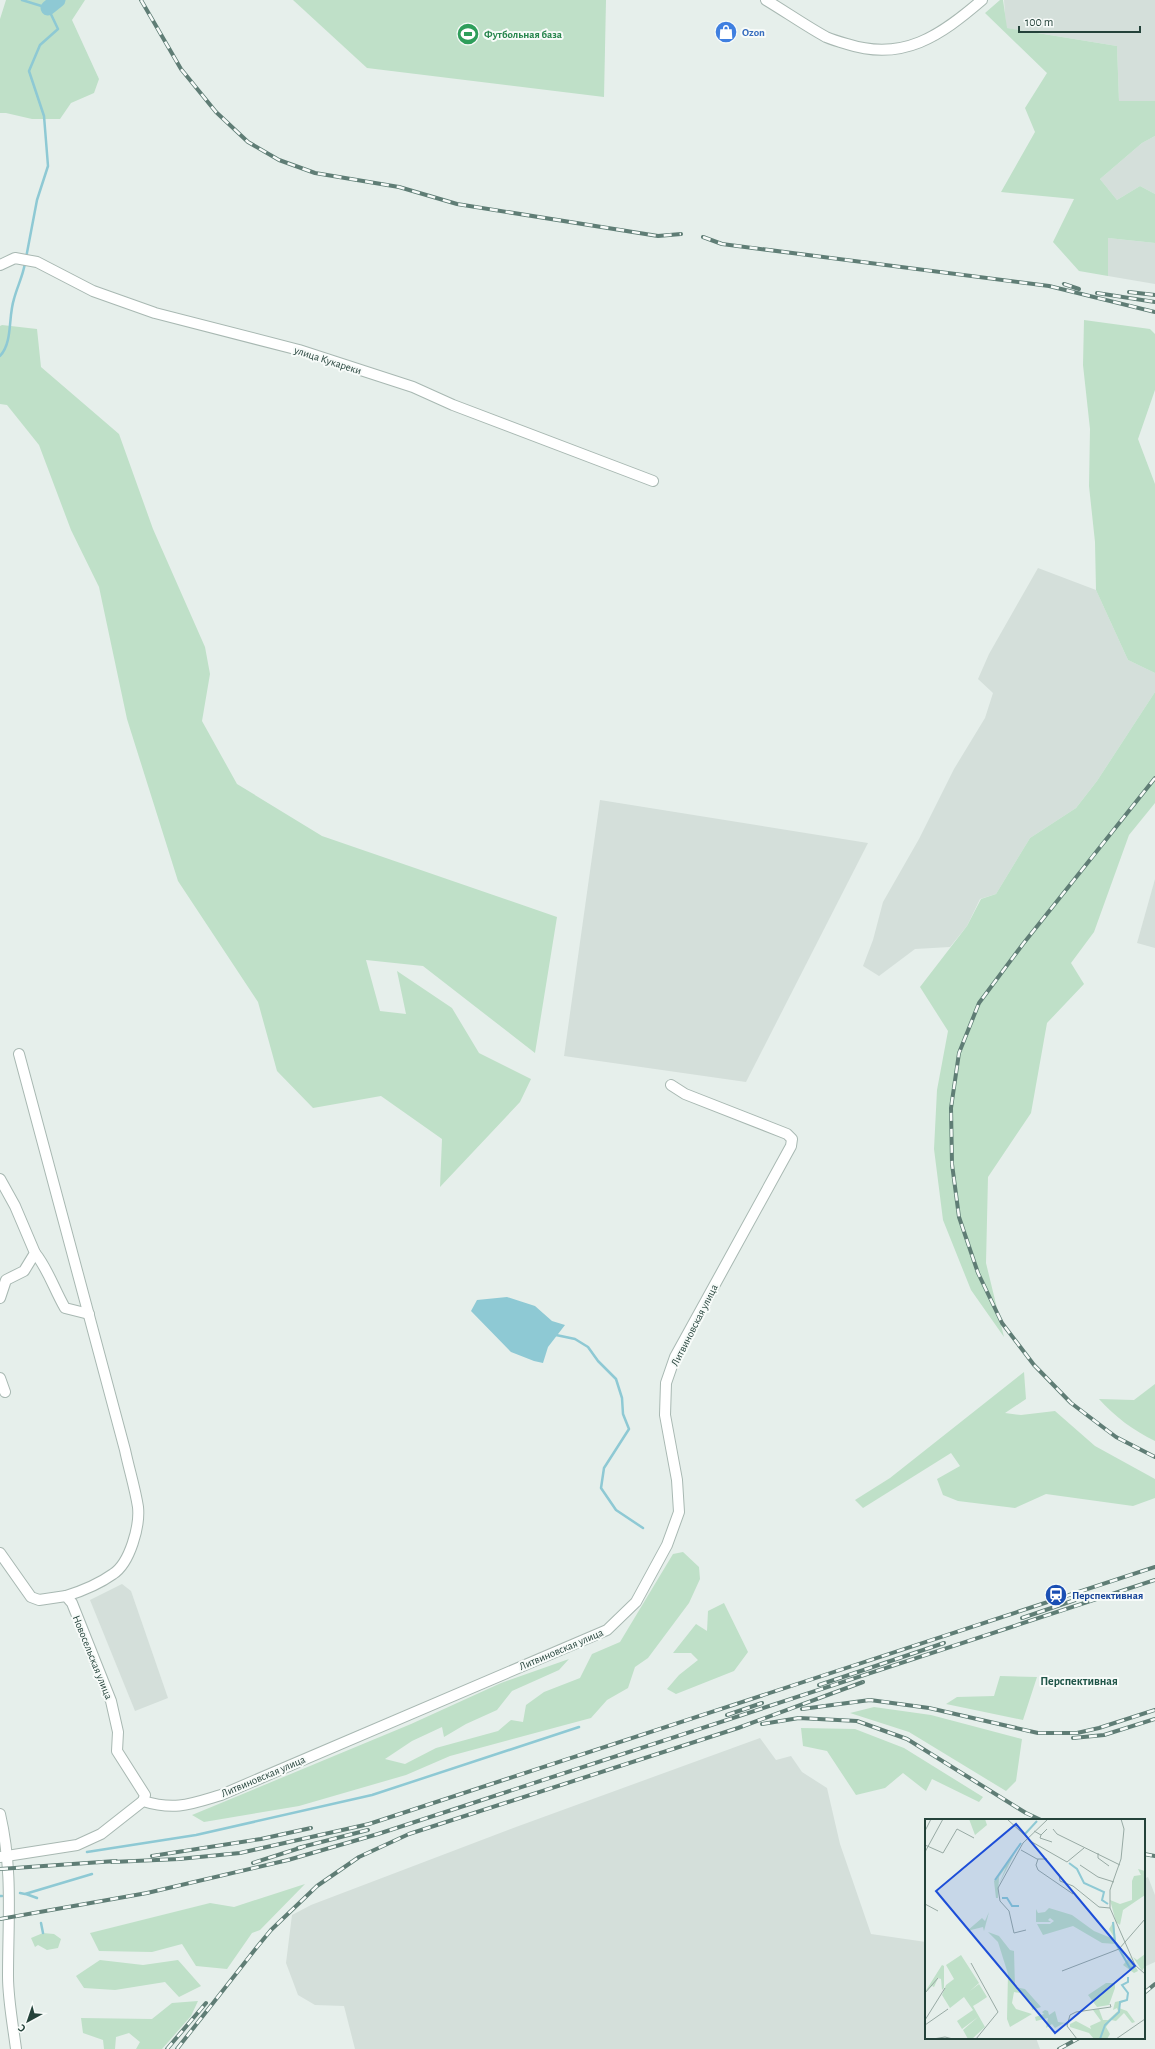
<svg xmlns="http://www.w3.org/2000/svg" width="1155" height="2049" font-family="'Alegreya Sans',sans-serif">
<rect width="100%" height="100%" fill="#e6efeb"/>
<g fill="#d4dfda">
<path d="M1004 0H1155V101H1119L1117 46 1006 28Z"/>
<path d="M1155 136V194L1140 186 1117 200 1100 179 1142 143Z"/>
<path d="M1108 238 1155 243V284L1108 276Z"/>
<path d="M1038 568 1096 590 1128 660 1155 673V692L1097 781 1076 808 1030 838 996 894 980 899 967 926 950 947 915 949 879 976 863 966 873 940 883 902 919 839 954 769 985 718 993 693 978 679 989 654Z"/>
<path d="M600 800 868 843 746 1082 564 1056Z"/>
<path d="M1155 879V948L1137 943Z"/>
<path d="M122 1584 131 1591 168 1698 135 1711 90 1600Z"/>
<path d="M760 1738 776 1760 791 1756 802 1772 827 1788 840 1844 871 1934 926 1942V2038H1036L1040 2049H355L344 2006 315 2005 298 1995 286 1963 292 1915 311 1905 516 1827Z"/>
<path d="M1148 1877 1155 1895V1962L1144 1967V1879Z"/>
</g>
<g fill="#bfe0c8">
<path d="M6 0H85L72 20 99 79 94 93 71 103 60 119H32L6 113H0V19Z"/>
<path d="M293 0H606L604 97 367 68Z"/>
<path d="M1000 0H1003L1007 28 1117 46 1119 101H1155V136L1142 143 1100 179 1117 200 1140 186 1155 194V243L1108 238V276L1079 271 1053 242 1074 199 1001 192 1035 132 1025 108 1047 73 985 13Z"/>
<path d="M1084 320 1150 329 1155 334V390L1138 439 1155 484V673L1128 660 1096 590 1095 542 1089 486 1090 429 1083 365Z"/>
<path d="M2 325 37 329 41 367 119 434 153 529 205 647 210 674 202 721 237 784 322 836 557 917 535 1053 423 966 366 960 380 1011 406 1014 397 971 452 1008 479 1053 531 1079 520 1102 440 1187 442 1139 381 1096 313 1108 277 1071 258 1002 178 881 127 719 99 587 71 530 39 445 7 405 0 404V326Z"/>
<path d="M1155 692V803L1129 835 1094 932 1071 963 1084 984 1047 1023 1031 1113 988 1177 986 1263 1004 1337 971 1290 943 1220 934 1149 937 1090 948 1031 920 987 967 926 981 899 996 894 1030 838 1076 808 1097 781Z"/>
<path d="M1024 1372 1026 1399 1005 1413 1021 1415 1055 1411 1095 1446 1155 1479V1498L1133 1506 1046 1494 1015 1508 958 1501 943 1495 937 1479 960 1466 951 1453 863 1508 855 1500 890 1478Z"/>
<path d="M1155 1384V1441C1134 1431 1114 1416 1099 1399L1134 1400Z"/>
<path d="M683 1552 699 1567 700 1579 689 1603 648 1658 635 1667 628 1688 607 1700 591 1718 450 1756 406 1775 299 1806 204 1822 192 1815 411 1724 501 1683 569 1659 559 1670 512 1691 497 1710 466 1724 444 1737 442 1727 412 1741 385 1759 405 1764 436 1748 498 1731 511 1720 523 1722 526 1705 544 1692 580 1678 592 1654 620 1642 673 1554Z"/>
<path d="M724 1603 748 1652 734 1671 676 1694 667 1689 679 1675 698 1660 691 1653H673L696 1624 707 1631 708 1611Z"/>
<path d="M1000 1676 1037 1677 1023 1720 946 1704 957 1697 994 1696Z"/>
<path d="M874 1707 931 1715 1022 1739 1016 1781 1006 1791 909 1732 850 1713Z"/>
<path d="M801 1728 855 1729 904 1748 983 1797 979 1802 932 1779 926 1791 903 1773 885 1788 856 1795 827 1751 803 1746Z"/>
<path d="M305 1884 260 1930 252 1933 227 1969 196 1966 182 1944 152 1952 99 1951 90 1933 210 1903 234 1907Z"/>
<path d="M43 1933 54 1934 61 1939 58 1948 47 1950 38 1945 35 1947 31 1938Z"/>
<path d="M100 1960 143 1965 178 1960 201 1986 179 1997 165 1982 115 1990 84 1988 76 1976Z"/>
<path d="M198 2001 191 2016 162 2049H136L140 2042 129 2033 116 2037 115 2049H104L103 2040 83 2033 81 2018 152 2019 172 2003Z"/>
</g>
<path fill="#8ec9d4" d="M507 1297 535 1306 552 1321 565 1325 548 1347 543 1363 534 1361 511 1352 471 1311 477 1300Z"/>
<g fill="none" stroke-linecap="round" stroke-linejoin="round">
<g stroke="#8ec9d4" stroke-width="2.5">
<path d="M22 0 48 8 58 29 40 45 29 71 44 116 48 166 37 200 26 258"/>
<path d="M0 356C13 342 8 317 14 299 17 287 23 276 25 263"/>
<path d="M556 1335 575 1339 588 1347 598 1361 616 1379 622 1398 623 1414 629 1429 604 1468 601 1488 616 1510 643 1528"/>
<path d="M87 1852 196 1835 372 1795 579 1727"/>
<path d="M20 1893 25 1894 92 1874"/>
<path d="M26 1894 37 1898"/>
<path d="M0 1896H2"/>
<path d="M41 1923 43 1933"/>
</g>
<path stroke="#8ec9d4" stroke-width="15" d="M48 8 58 0"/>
<g stroke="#a8b8b2" stroke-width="12">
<g id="minor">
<path d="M766 0C786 12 806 26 826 37 833 40 840 42 847 44 903 62 940 36 982 0"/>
<path d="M0 265 15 258 37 262 93 291 155 313 299 350 413 387 453 405 653 481"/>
<path d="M19 1054 125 1450C129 1469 135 1488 138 1507 140 1526 130 1563 113 1574 99 1584 82 1591 66 1596"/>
<path d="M0 1179 15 1206 35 1253 24 1271 6 1280 0 1298"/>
<path d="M35 1253C48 1269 54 1289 65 1308L89 1314"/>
<path d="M0 1378 5 1392"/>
<path d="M0 1553 31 1597 39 1600 66 1596 72 1603 111 1701 118 1732 117 1751 145 1795 143 1801"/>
<path d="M0 1814C13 1870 8 1919 8 1976 8 2000 13 2025 16 2049"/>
<path d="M0 1857 77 1845 101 1834 143 1801C175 1811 191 1804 221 1795L607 1630 636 1602 667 1545 679 1512 677 1480 665 1415 666 1383 675 1357 791 1146 792 1139 787 1134 685 1094 671 1085"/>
</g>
</g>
<use href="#minor" stroke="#fff" stroke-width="10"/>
<g stroke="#5f7d75" stroke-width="4">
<g id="rail">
<path d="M141 0 181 69 216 112 248 142 279 160 315 173 399 187 457 204 658 236 681 234"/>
<path d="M703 237 722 244 1049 286 1155 312"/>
<path d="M1064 284 1079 289"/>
<path d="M1129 292 1155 295"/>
<path d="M1097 293 1155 302"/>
<path d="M1155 778 1023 944 979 1003 959 1053 951 1108 952 1164 959 1217 978 1273 1002 1323 1034 1365 1071 1403 1116 1437 1155 1457"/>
<path d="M1022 1618 1075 1600"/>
<path d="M819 1685 944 1643"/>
<path d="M802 1709 870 1700 929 1708 1038 1733H1077L1099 1728 1155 1710"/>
<path d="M727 1715 762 1703"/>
<path d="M762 1724 799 1718 857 1721 907 1739 1026 1813 1041 1820"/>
<path d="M1073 1738 1104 1735 1155 1719"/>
<path d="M298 1848 368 1830"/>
<path d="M1144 1854 1155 1856"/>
<path d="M152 1856 261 1839 311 1828"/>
<path d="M112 1862 179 1859 240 1853 369 1824 1155 1567"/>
<path d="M253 1863 303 1847"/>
<path d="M0 1869 116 1861"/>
<path d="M0 1919 147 1893 288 1860 378 1834 1155 1580"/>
<path d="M1144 1993 1155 1984"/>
<path d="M167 2049 206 2003"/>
<path d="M177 2049 257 1947 271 1930 317 1886 359 1857 409 1834 738 1728 863 1682"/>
<path d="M1059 2049 1079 2038"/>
</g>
</g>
<use href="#rail" stroke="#f7fbf9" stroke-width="2.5" stroke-dasharray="8" stroke-linecap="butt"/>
</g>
<defs>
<g id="shop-disc" transform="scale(1.15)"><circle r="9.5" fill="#3f7fe0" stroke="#f7fbf9"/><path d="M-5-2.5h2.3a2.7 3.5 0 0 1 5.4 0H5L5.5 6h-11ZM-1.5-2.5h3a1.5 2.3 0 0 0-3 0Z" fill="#fff"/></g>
<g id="stadium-disc" transform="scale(1.15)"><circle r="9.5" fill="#2e9e5b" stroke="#f7fbf9"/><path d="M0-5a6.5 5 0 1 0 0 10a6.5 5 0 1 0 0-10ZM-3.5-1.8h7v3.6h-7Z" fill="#fff"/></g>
<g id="station-disc" transform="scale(1.15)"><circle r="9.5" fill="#1a4fb4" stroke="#f7fbf9"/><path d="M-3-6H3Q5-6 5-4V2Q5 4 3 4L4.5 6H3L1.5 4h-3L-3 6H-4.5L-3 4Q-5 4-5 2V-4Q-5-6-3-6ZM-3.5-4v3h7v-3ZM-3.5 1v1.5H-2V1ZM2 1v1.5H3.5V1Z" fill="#fff"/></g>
</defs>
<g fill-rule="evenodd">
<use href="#shop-disc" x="726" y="32"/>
<use href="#stadium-disc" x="468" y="34"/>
<use href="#station-disc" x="1056" y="1595"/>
</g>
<g text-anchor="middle" stroke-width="4" stroke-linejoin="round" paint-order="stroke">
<g font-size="11" font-weight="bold" fill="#366cbe" stroke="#f7fbf9" text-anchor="start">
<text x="742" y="36">Ozon</text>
</g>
<g font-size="11" font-weight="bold" fill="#27864d" stroke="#f7fbf9" text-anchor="start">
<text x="484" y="38">Футбольная база</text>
</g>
<g font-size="11" fill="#24423a" stroke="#f7fbf9">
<text transform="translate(328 360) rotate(18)" y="4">улица Кукареки</text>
<text transform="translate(694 1325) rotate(-63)" y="4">Литвиновская улица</text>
<text transform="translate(561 1649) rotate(-23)" y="4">Литвиновская улица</text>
<text transform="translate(93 1657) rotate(68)" y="4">Новосельская улица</text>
<text transform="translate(263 1776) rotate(-23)" y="4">Литвиновская улица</text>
</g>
<g font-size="11" font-weight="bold" fill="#164399" stroke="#f7fbf9" text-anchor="start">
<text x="1072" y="1599">Перспективная</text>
</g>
<g font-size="12" font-weight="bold" fill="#1f5548" stroke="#f7fbf9">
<text x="1079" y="1685">Перспективная</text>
</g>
</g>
<g transform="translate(925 1819)">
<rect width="220" height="220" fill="#e6efeb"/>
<path d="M44 0H60L62 6 50 16ZM91 32 74 65 81 48 74 58 73 79H71L69 62ZM213 50 220 52V76L198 91 195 106 191 103 185 81 195 85 207 81V62L209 57 216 56ZM124 89 147 96 169 112 186 119 189 118 184 110 189 102 191 125 177 124 148 107 118 116 112 105H125L129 102 125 99 123 101 126 103H111V90L113 94 120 93ZM64 93 59 112 58 108 42 112 57 99 60 102ZM63 113 74 117 85 131 89 132 90 168 100 170 116 188 107 191 106 183 95 174 89 173 87 184 91 190 107 195 85 208 82 200 83 155 73 123ZM220 135V147L217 152 208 138 212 141ZM36 136 54 164 45 172 53 184 48 187 60 208 47 220H43L38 211 53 198 37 210 32 202 48 191 39 178 25 189 17 176 21 166 29 160 21 146ZM205 138 213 152 209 154 198 146ZM17 146 19 147V169L17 171 16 160 13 159 9 168 7 167 0 173ZM181 164H190V169L184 186 172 188 163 176ZM54 165 62 178 53 184 45 172ZM199 181 201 182 196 184 194 189 202 192 210 203 207 204 199 194 191 202 186 201 181 208 185 215 182 220H169L164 214 145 208V205L151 202 166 210 165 207 176 202 168 191 174 190 178 201H183L193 192 192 189 188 191 190 183ZM120 191 123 192 124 196 130 192 133 203 141 204V206L139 204 130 209 127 205 121 209 123 199 111 202 110 198 119 195 117 193Z" fill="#bfe0c8"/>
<path fill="none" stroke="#8ec9d4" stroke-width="2" d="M100 15 112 2M144 44 152 50 159 64 179 73 177 81 183 85M70 61 96 24M77 79H82L87 87H94M188 103 190 123 205 149 209 148M175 220 180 206 194 193 195 183 202 181 203 174 197 166 203 163V158"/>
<path fill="none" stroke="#98aaa4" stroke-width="1" d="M82 0 107 23 142 43 159 29M196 0 199 10 196 40 185 71V89L210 146 220 155M128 10 132 15 195 46M0 12 6 0M109 12 116 16 122 10M116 16 115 19 127 23M0 26 18 34 32 10 49 19M96 31 112 40H122M0 33 18 0M173 34V39L184 47M113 40 111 46 113 51 148 75M155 46 173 58 189 63M129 51 134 55 135 62 148 67 174 88 185 89M0 85 13 92M101 111 89 114 84 92 75 82 73 69 98 24 123 0M46 144 73 193 51 220M137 152 194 130 220 100M0 174 13 159M0 201 20 169M0 206 23 190M8 220 20 218 28 220M152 220 142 207 145 196 151 193 186 188 185 185M191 220 220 200"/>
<path fill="#1d4ed8" fill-opacity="0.15" stroke="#1d4ed8" stroke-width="2" d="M91 5 210 147 130 214 11 72Z"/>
<rect width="220" height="220" fill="none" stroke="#24423a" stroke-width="2"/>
</g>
<g transform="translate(28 2021) rotate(220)" stroke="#f7fbf9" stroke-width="3" paint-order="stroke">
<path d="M0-3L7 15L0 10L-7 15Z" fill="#24423a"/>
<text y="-6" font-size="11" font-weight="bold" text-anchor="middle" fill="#24423a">С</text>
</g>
<path d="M1019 26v6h121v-6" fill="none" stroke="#24423a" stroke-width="2"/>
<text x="1025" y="26" font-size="12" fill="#24423a" stroke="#f7fbf9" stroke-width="3" paint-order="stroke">100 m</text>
</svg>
